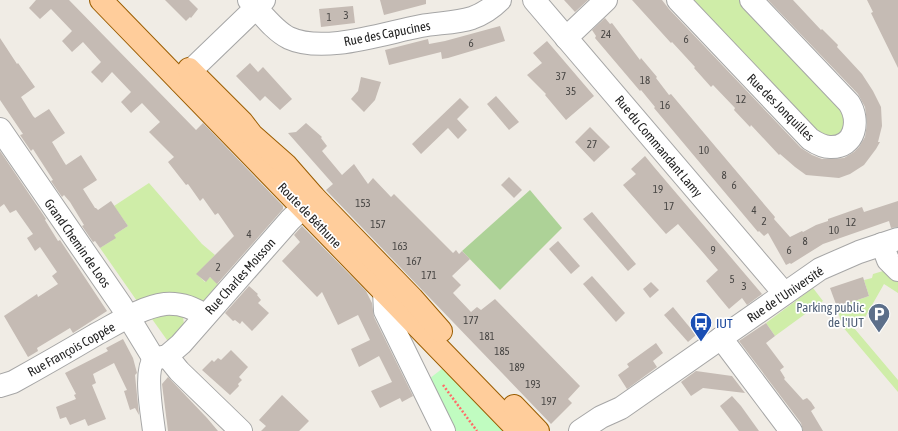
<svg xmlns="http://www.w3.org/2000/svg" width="898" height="431" font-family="'Asap Condensed',sans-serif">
<rect width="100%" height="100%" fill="#f0ece5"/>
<g fill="#cfeda8">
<path d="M686 0H743L846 107 844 136 818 138Z"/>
<path d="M149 183 202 244 215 255 197 274 205 282 210 277 218 284 203 301 194 297 183 295 137 301 100 248 111 241 114 235 128 226 114 206Z"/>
<path d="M883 271 889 272 898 278V293L884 284 863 321 854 328 898 380V392L842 326 837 307 869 296 864 280 872 278 873 274Z"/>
<path d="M813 288 823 301 775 336 766 323Z"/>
<path d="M159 313 183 316 184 325 172 340H167L152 319 154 315Z"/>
</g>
<path fill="#add297" d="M530 190 562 228 500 290 462 251Z"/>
<path fill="#c0fcc0" d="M443 368 503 431H455L429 379Z"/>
<g fill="#c5bbb4">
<path d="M36 0H69L196 130 203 123 283 206V209L217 284 210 277 206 282 196 274 234 236 218 213 215 215 203 198 200 201 188 184 186 185 168 162 174 157 149 132 160 122 142 103 131 113 121 102 131 92 112 72 102 83 91 72 101 62 83 42 72 52 62 41 72 31 51 9 40 19 29 8Z"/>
<path d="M165 0H189L198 9 191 18 190 17 186 21Z"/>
<path d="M380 0H426V4L384 15Z"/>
<path d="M564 0H588L575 12Z"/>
<path d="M632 0H662L669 9 801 148 812 155 822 159H831L844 158 854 152 859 147 865 137 867 124 865 107 858 94 768 0H793L821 30 822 29 838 45 837 47 862 74 873 91 881 107 882 126 878 142H880L876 149 864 165 850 174 839 178 806 175 795 167 780 154 779 155 751 125 750 127 734 110 735 108 713 85 711 87 694 68 695 67 672 42 671 43Z"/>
<path d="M867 0H898V68L871 13 873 12Z"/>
<path d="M353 6 355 23 321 27 319 9Z"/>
<path d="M605 18 610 24 612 23 640 60 641 58 657 77 656 78 669 95 671 94 775 217 774 219 790 237 802 231 803 232 816 225 828 221V219L862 207 864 212 898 201V227L891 228 889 221 823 244 791 264 790 263 786 265 768 233 764 236 759 231 758 232 654 108 655 107 641 90 640 91 595 38 596 36 592 30Z"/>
<path d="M500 26 505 41 448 58 442 59 441 52 389 65 385 50 428 39 429 44 445 41Z"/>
<path d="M0 38 17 64 18 63 35 87 21 97 33 116 35 118 49 109 65 133 52 142 64 162 66 165 81 155 97 180 83 189 95 208H96L98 210 111 201 128 226 114 235 116 238 100 248 95 241 93 242 82 226 84 225 70 202 64 195 62 197 51 181 53 180 33 149 31 151 20 135 23 134 0 100Z"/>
<path d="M547 41 594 96 566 120 545 95 546 94 527 75 542 63 533 53Z"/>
<path d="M250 63 258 72 263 67 292 99 280 110 265 96 260 101 236 76Z"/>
<path d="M361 77 381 82 375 100 364 112 351 99 358 91Z"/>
<path d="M496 96 519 122 509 130 487 104Z"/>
<path d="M460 98 469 107 457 119 467 130 458 139 448 128 421 154 412 144Z"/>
<path d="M306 123 322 137 321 138 327 146 322 151 342 175 354 164 368 184 373 178 391 197 394 194 453 253 456 250 459 254 462 251 470 259 452 276 461 285 453 293 471 312 477 307 481 310 495 299 580 386 568 399 572 403 551 424 326 190 333 184 288 133 296 132Z"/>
<path d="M590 127 610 147 594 162 575 142Z"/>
<path d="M0 151 46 219 45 220 58 241 60 240 107 311 73 333 70 328 37 348 38 351 28 357 4 316 37 294 38 297 58 284 52 276 57 272 40 247 35 251 27 238 33 234 16 210 10 213 4 204 0 207Z"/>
<path d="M645 156 654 167 762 294 747 305 742 298 729 309 719 297 706 281 718 270 700 249 678 224 666 234 623 185 636 174 631 169Z"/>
<path d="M509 177 522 190 514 198 501 185Z"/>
<path d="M592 212 636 264 628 271 583 219Z"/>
<path d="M302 226 366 291 372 303 374 317 413 396 402 402 400 398 380 408 371 391 392 382 379 356 359 367 351 349 370 340 358 315 338 325 322 292 317 297 282 261 300 242 294 235Z"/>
<path d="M558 241 580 266 571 274 549 249Z"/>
<path d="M592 276 625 313 616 322 583 284Z"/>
<path d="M863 277 869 296 837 307 830 288Z"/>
<path d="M651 282 659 290 650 298 643 289Z"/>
<path d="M249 286 258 294 257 295 261 300 258 303 269 313 252 331 242 321 240 324 235 320 233 321 225 313Z"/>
<path d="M673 307 696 335 688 342 664 315Z"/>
<path d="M766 323 775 336 766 343 784 367 780 370 785 378 784 379 803 400 807 398 811 402 815 408 811 411 823 431H803L801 423 739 341Z"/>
<path d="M123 339 133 358 137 373 135 375 139 415 135 408 130 410 124 391 127 390 114 363 93 374 96 383 92 385 106 419 88 426 85 419 70 425 66 417 60 419 56 407 76 399 74 395 76 394 65 373 108 351 106 348Z"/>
<path d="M656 343 663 353 653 361 657 367 627 389 618 375 629 367 627 364Z"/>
<path d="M231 350 248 367 239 377 242 380 238 384 239 386 230 395 202 370 212 360 214 362 218 358 221 360Z"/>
<path d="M696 371 732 376 745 393 703 388 691 396 681 382Z"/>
<path d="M168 377 207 418 218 431H168L162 384Z"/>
<path d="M282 395 309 421 299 431H261L266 426 259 420Z"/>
<path d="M732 396 741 406 759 431H739L720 406Z"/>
</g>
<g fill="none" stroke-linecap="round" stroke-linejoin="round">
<g stroke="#a6a6a6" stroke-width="24">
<g id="minor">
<path d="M249 0C261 12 273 30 289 38 324 54 384 33 421 26 437 23 457 23 472 18 483 14 492 8 500 0"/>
<path d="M534 0 784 293"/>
<path d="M678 0 810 139C816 143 823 147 830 147 856 148 860 120 849 103L751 0"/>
<path d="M566 38 606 0"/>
<path d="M180 81 264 0"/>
<path d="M0 129 121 305 154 359"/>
<path d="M882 244 888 260 898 270"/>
<path d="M393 283 384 292 385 311 444 431"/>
<path d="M721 338 791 431"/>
<path d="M167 356 179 371 241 431"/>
<path d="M154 359 167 356 181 344 290 220 314 197"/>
<path d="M154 359C144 372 152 414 154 431"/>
<path d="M0 386 13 382C40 367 68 351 95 335 116 324 141 307 165 304 180 303 193 307 205 316"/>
<path d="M580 431 601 417 621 408 820 269 859 252 898 239"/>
</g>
</g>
<g stroke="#9a5d00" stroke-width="24">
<g id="major">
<path d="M101 0 519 431"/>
<path d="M189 69 242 122 252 135 286 165 314 197 412 298 441 331"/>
<path d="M514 406 538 431"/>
</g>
</g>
<path stroke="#ff6c67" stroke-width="2.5" stroke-dasharray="2 2" stroke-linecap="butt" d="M443 385 477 431"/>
<use href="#minor" stroke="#fff" stroke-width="22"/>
<use href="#major" stroke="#ffcd9b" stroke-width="22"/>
</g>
<defs>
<g id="parking-pin" transform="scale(1.15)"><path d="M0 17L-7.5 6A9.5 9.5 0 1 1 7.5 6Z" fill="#5c6f8a" stroke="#fff"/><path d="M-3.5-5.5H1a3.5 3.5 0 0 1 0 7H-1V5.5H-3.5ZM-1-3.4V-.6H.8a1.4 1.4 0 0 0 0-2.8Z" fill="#fff"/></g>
<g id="bus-pin" transform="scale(1.15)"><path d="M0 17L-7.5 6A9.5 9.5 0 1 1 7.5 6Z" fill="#1a4fb4" stroke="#fff"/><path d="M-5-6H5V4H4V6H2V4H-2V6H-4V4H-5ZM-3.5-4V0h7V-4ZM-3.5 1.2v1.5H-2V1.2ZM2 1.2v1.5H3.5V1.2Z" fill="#fff"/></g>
</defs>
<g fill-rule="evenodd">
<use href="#parking-pin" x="879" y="314"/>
<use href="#bus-pin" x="701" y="323"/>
</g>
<g text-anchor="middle" stroke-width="3.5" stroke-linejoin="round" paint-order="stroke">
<g font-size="11" fill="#484644">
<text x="346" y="19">3</text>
<text x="329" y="21">1</text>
<text x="606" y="38">24</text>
<text x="686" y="43">6</text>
<text x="471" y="47">6</text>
<text x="561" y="80">37</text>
<text x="645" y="84">18</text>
<text x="571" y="95">35</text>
<text x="741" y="103">12</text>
<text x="665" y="109">16</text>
<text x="592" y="148">27</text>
<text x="704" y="154">10</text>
<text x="724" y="179">8</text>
<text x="734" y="189">6</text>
<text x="658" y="193">19</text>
<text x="363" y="207">153</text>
<text x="669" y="210">17</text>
<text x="754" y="214">4</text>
<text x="764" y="225">2</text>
<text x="851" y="226">12</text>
<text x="378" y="228">157</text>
<text x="834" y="234">10</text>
<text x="249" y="238">4</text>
<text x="805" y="245">8</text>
<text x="400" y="250">163</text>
<text x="713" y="254">9</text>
<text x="789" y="254">6</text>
<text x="414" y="265">167</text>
<text x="218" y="271">2</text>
<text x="429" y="279">171</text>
<text x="732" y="283">5</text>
<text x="744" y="290">3</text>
<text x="471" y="324">177</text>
<text x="487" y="340">181</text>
<text x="502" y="355">185</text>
<text x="517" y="371">189</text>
<text x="533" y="388">193</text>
<text x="549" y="405">197</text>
</g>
<g font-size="13" fill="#1f1f1f" stroke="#fff">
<text transform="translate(387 33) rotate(-11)" y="5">Rue des Capucines</text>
<text transform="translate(781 107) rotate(45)" y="5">Rue des Jonquilles</text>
<text transform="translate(659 146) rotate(50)" y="5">Rue du Commandant Lamy</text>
<text transform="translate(310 215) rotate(46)" y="5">Route de Béthune</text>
<text transform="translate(78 243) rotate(55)" y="5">Grand Chemin de Loos</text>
<text transform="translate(240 276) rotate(-48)" y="5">Rue Charles Moisson</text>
<text transform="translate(785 294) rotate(-34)" y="5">Rue de l'Université</text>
<text transform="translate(71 349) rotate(-29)" y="5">Rue François Coppée</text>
</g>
<g font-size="13" fill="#4e5e75" stroke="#fff" text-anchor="end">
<text x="864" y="312">Parking public<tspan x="864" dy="15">de l'IUT</tspan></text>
</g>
<g font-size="13" fill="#164399" stroke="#fff" text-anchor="start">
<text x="716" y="328">IUT</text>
</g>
</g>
</svg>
